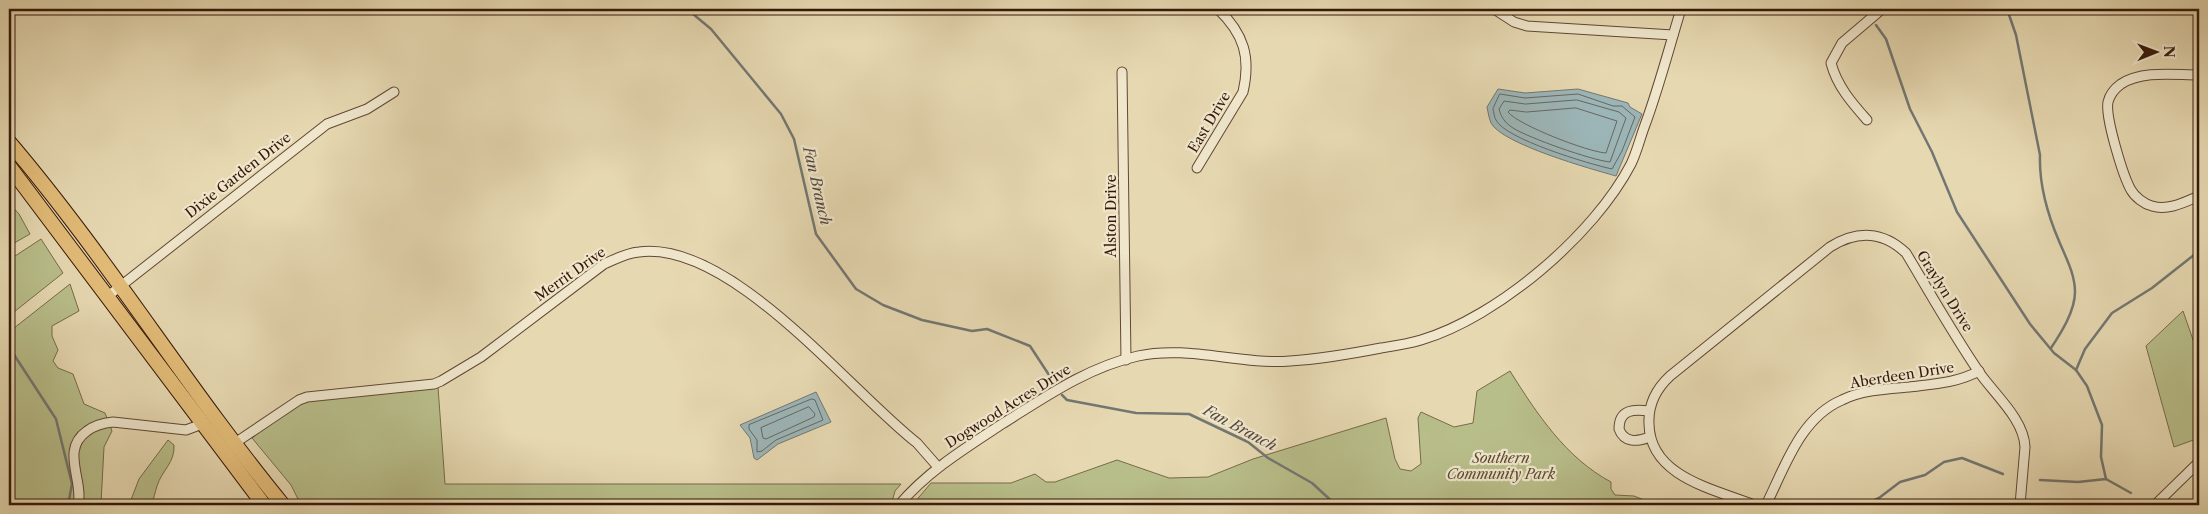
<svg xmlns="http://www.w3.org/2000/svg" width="2208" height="514" font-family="'Libre Caslon Text',serif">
<rect width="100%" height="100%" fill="#e6d8b1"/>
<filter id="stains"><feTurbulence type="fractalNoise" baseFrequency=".004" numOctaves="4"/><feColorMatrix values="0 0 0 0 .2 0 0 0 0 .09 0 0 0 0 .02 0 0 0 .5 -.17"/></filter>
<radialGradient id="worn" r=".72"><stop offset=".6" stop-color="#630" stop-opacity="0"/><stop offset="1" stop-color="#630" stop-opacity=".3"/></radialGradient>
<g fill="#b8be8a" stroke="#766b4a">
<path d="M9 203 19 214 30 234 9 246Z"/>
<path d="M41 239 63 273 9 316V260Z"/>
<path d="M70 284 79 311 52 326V336L58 350 53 361 58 368 73 374 84 404 105 413 112 431 104 447 101 503 100 505H9V332Z"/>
<path d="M2183 311 2199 357V438L2174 447 2146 346Z"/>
<path d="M1510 371C1537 414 1566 458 1611 482V489L1615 495 1634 496 1657 505H907L914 503 931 483H1011L1035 474 1046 482H1055L1117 460 1169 478 1208 477 1253 459 1386 418 1395 459 1400 469 1411 471 1421 464 1418 418 1421 412 1454 427 1473 423 1477 391Z"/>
<path d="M438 387 445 484H901L895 491 891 505H301L291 485 252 438 312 393Z"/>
<path d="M168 440 174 445C175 463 162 470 157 486 155 492 154 499 151 505H129L139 479Z"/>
</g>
<g fill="#9cb6b8" stroke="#737772">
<path d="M1498 89 1525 93 1578 89 1628 103 1630 107 1642 114 1616 176C1591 169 1502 144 1491 123 1489 118 1488 112 1487 107Z"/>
<path d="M816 392 831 422 778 444 757 460 754 458 750 438 740 425Z"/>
</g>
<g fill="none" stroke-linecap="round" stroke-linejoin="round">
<g stroke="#686761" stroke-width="1">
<path d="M1500 94 1525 98 1578 94 1613 106H1622L1635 117 1622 151 1612 169C1589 164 1505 139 1496 120 1494 117 1494 112 1493 109Z"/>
<path d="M1577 100 1619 112 1626 118 1610 162C1591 160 1529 138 1513 128 1505 123 1501 117 1499 109L1504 101 1525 104Z"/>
<path d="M1576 108 1617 121 1606 153C1588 152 1518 125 1508 112L1510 110 1526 112Z"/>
<path d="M812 399 815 400 823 420 776 440 762 451 757 452V440L749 429V425Z"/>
<path d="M809 407 815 414 814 417 766 439 763 438 761 428Z"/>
</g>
<g stroke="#737772" stroke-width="2.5">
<path d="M687 9 711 29 781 114 794 139 816 234 856 289 883 305 922 320 972 331 987 329 1030 346 1053 381"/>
<path d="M2007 9 2016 35 2040 155C2039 185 2047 213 2059 241 2066 258 2075 274 2075 292 2075 311 2061 333 2051 348"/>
<path d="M1876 25 1886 39 1910 109 1932 152 1957 212 2030 324 2054 353 2076 370 2087 386 2102 425 2101 457 2106 479"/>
<path d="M9 347 56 419 72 484 68 505"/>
<path d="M2076 370 2085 349 2112 313 2152 288 2199 251"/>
<path d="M1062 395 1067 400 1136 413 1189 414 1248 442 1268 458 1312 483 1336 505"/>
<path d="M2040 480 2078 482 2106 479 2131 493"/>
<path d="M1338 505 1408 502 1421 505"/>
<path d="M1864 505 1879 498 1900 482 1925 475 1944 462 1962 458 2003 474"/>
</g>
<g stroke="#614834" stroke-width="11">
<g id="minor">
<path d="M1494 9 1514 22 1527 26 1673 35"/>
<path d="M1122 72 1126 360"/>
<path d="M2199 75C2174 75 2143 70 2121 84 2114 89 2110 94 2108 102 2105 117 2123 176 2131 190 2135 197 2144 204 2152 206 2168 211 2185 202 2199 196"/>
<path d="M1867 120C1852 103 1837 86 1831 63L1842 43 1882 9"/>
<path d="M1197 168 1243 92C1251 57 1244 34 1218 9"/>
<path d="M108 296 327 124 367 109 394 92"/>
<path d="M1649 411C1634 409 1619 409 1619 429 1624 443 1637 442 1650 437"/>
<path d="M235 443 299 400 307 397 434 384 441 381 481 357 604 264C616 259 626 253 639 252 731 240 849 390 917 443L938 467"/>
<path d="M78 505C84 480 60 450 87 431 95 425 103 423 113 422L186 430 202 424"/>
<path d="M899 505C928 471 964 449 1002 424 1045 397 1088 367 1138 356 1188 345 1239 365 1290 361 1321 359 1350 354 1381 348 1394 346 1408 344 1421 340 1498 317 1594 235 1631 164 1637 152 1640 138 1645 125 1659 87 1669 48 1681 9"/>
<path d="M1754 505C1714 489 1650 477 1649 424 1648 404 1656 389 1670 376L1830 247C1857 230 1883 231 1906 253 1930 293 1953 334 1979 372 1994 394 2024 419 2025 447L2020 505"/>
<path d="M1766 505C1785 467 1800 418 1842 400 1862 390 1887 389 1909 387 1933 384 1957 383 1979 371"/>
<path d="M2155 505 2199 462"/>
</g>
</g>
<g stroke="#35180a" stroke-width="16">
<g id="trunk">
<path d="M9 142C107 257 187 388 283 505"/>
<path d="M9 166 264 505"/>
</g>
</g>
<use href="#minor" stroke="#efe6cc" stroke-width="9"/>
<use href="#trunk" stroke="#e3bc78" stroke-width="14"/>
</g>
<g text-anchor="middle" stroke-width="4.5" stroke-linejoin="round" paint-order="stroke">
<g font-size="14" fill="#35180a" stroke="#efe6cc">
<text transform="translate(1209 122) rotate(-59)" y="5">East Drive</text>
<text transform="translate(238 175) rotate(-38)" y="5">Dixie Garden Drive</text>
<text transform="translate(1111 216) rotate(-90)" y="5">Alston Drive</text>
<text transform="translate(570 274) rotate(-35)" y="5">Merrit Drive</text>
<text transform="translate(1945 291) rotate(58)" y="5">Graylyn Drive</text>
<text transform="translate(1902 375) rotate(-9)" y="5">Aberdeen Drive</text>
<text transform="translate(1008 406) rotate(-32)" y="5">Dogwood Acres Drive</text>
</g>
<g font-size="14" font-style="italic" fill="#5c4a30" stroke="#efe6cc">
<text x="1501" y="463">Southern<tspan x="1501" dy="16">Community Park</tspan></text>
</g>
<g font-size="15" font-style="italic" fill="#54473e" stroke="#efe6cc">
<text transform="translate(817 186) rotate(77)" y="5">Fan Branch</text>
<text transform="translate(1240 428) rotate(28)" y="5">Fan Branch</text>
</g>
</g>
<rect width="2208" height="514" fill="none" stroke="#e6d8b1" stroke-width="30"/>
<rect x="10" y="10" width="2188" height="494" fill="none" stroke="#35180a" stroke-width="2.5"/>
<rect x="15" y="15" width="2178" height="484" fill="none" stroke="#35180a"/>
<g transform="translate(2156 52) rotate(89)" stroke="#efe6cc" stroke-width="4" paint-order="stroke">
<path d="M0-4L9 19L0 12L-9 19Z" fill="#35180a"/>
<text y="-8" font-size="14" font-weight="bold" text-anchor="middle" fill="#35180a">N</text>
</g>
<rect width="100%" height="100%" filter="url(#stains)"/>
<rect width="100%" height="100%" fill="url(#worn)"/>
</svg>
